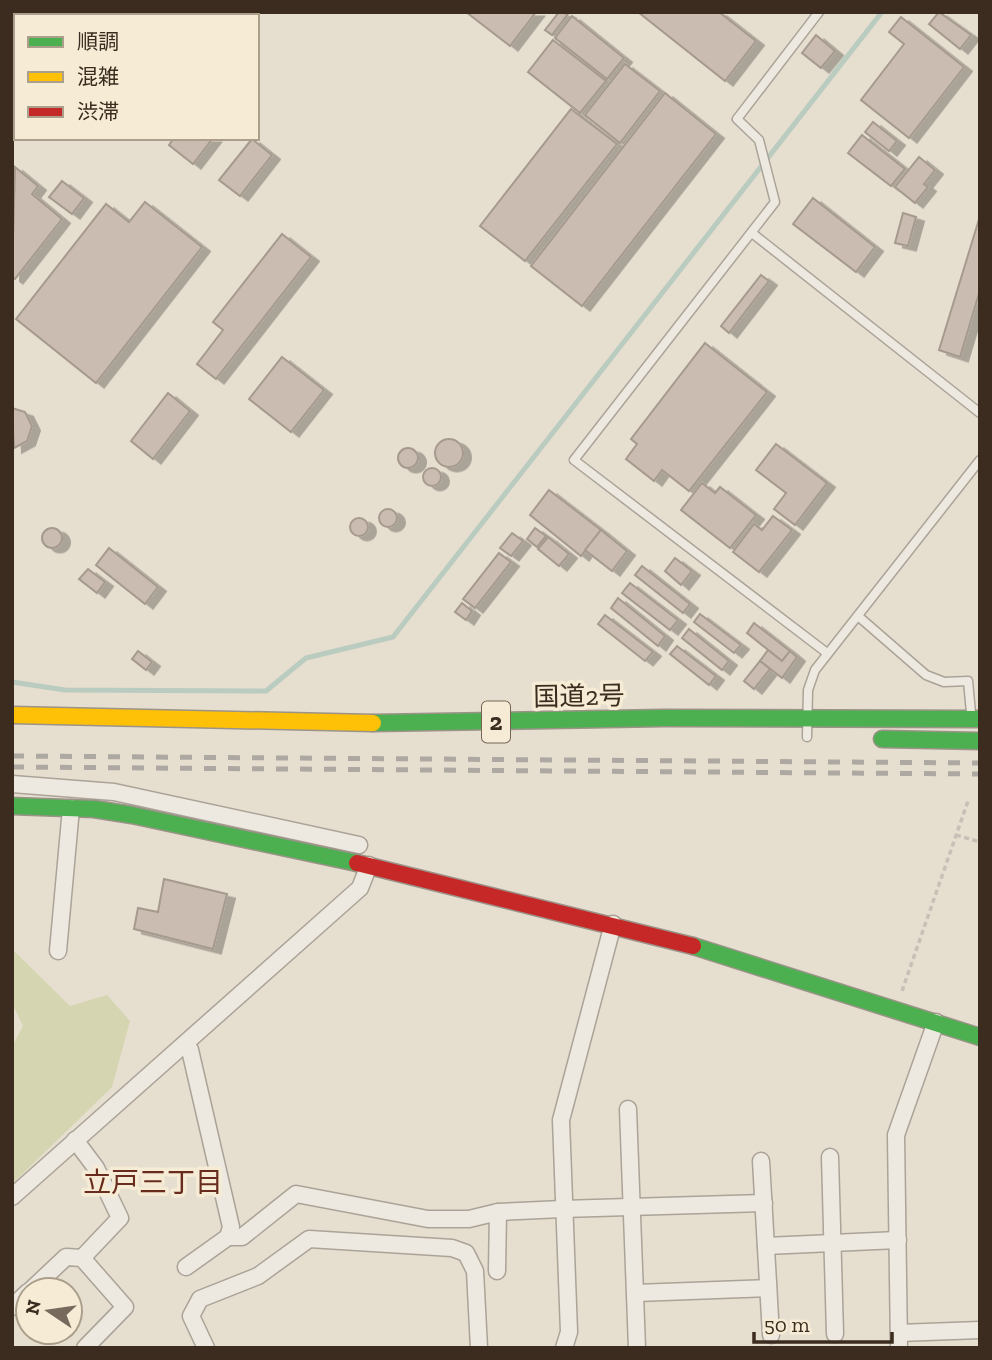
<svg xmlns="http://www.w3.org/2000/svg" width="992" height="1360" font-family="'Zilla Slab','Noto Sans JP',serif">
<defs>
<filter id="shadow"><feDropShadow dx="8" dy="4.5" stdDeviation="0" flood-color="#0004"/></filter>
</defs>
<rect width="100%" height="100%" fill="#e6decf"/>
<path fill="#d6d5b1" d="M12 949 70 1006 107 995 130 1021 112 1087 12 1184V1047L23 1026 12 1003Z"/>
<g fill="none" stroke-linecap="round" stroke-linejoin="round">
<path stroke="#bacbc0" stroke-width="5" d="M12 682 65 690 266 691 306 658 393 637 882 12"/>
</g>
<g fill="#cabcb0" stroke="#a69a8e" stroke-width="2" filter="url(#shadow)">
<path d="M466 12H536L510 46Z"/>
<path d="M559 12 568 14 552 35 545 30Z"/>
<path d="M638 12H719L756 41 725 81Z"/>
<path d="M939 12 971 35 960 49 929 24Z"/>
<path d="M572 16 624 58 607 79 555 38Z"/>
<path d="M901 17 964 67 909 138 861 100 904 44 889 32Z"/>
<path d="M816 35 835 51 821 68 802 53Z"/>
<path d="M553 40 606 81 580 113 528 72Z"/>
<path d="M625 64 660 91 620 143 585 115Z"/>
<path d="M665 93 716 134 582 306 531 266Z"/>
<path d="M571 109 617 144 525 261 480 226Z"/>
<path d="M873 122 897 141 889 151 865 132Z"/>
<path d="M862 135 905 169 891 186 848 153Z"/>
<path d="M174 138H213L193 164 169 145Z"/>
<path d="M252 139 272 155 240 196 219 180Z"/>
<path d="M919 157 935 170 924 184 928 187 915 203 895 187Z"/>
<path d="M15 167 38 186 32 194 62 219 15 279 12 277Z"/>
<path d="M62 181 84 198 72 214 49 197Z"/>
<path d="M813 198 875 247 856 272 793 224Z"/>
<path d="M145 202 202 247 96 383 16 319 106 204 129 222Z"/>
<path d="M903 213 916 217 908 246 895 243Z"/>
<path d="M980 216V290L960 357 939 350Z"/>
<path d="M282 234 311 257 216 379 197 364 223 330 213 322Z"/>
<path d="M761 275 769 281 729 333 721 326Z"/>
<path d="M705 343 767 392 689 491 662 470 654 481 626 459 637 444 631 439Z"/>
<path d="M282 357 324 390 291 432 249 399Z"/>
<path d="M168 393 190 411 153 459 131 441Z"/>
<path d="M12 408 25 412 32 426 27 441 14 448Z"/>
<circle cx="449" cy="453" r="14"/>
<path d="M776 444 827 483 795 525 774 509 786 493 756 470Z"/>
<circle cx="408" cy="458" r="10"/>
<circle cx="432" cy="477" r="9"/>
<path d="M702 483 715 493 720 487 756 515 730 548 681 510Z"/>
<path d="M549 490 601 530 581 556 530 515Z"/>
<circle cx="388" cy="518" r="9"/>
<path d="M773 516 792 530 759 572 733 552 754 524 762 530Z"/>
<circle cx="359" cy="527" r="9"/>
<circle cx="52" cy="538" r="10"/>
<path d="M535 528 546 536 537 547 527 539Z"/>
<path d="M601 530 627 551 612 571 585 550Z"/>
<path d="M512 533 523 541 511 556 500 548Z"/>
<path d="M548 537 569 554 559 566 538 549Z"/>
<path d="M109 548 158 587 145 604 96 565Z"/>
<path d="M499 553 511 562 475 608 463 599Z"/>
<path d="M675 558 692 571 681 585 665 571Z"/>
<path d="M642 566 690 604 683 613 635 575Z"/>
<path d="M88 569 105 582 97 593 79 579Z"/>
<path d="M630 583 678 620 670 630 622 593Z"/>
<path d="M618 598 665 636 658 646 611 608Z"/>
<path d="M462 603 472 611 466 620 455 612Z"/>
<path d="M700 614 741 645 734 653 694 622Z"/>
<path d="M605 615 653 652 645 661 598 624Z"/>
<path d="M754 623 790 651 782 661 747 633Z"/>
<path d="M689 629 729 661 722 670 682 638Z"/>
<path d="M677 646 716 676 709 685 670 654Z"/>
<path d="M768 650 782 661 790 651 797 657 782 678 760 661Z"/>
<path d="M138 651 152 662 146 670 132 659Z"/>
<path d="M760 661 770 669 754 689 744 681Z"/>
<path d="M164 879 227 894 213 949 134 929 138 908 158 912Z"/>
</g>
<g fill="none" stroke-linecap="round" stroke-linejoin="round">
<g stroke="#aba398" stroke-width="11">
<g id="lane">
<path d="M819 12 737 119 759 140 775 202 574 460 827 653"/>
<path d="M752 233 980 413"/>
<path d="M858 616 926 675 944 682 968 681 971 713"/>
<path d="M807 737 808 690 815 670 980 460"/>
</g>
</g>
<g stroke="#aba398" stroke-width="19">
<g id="street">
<path d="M12 784 114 792 359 845"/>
<path d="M58 951 71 808"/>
<path d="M628 1109 637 1348"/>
<path d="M75 1140 96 1168 120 1218 82 1258"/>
<path d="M830 1157 835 1334"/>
<path d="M761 1161 771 1335"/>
<path d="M12 1197 360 888 369 865"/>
<path d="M228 1237H242L296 1194 428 1219H469L498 1212 562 1209 764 1203"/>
<path d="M766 1246 898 1240"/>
<path d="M186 1267 228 1237 231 1227 190 1050 186 1043"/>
<path d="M497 1271 498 1212"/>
<path d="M31 1290 66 1257 82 1258 125 1307 85 1348"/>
<path d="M636 1293 768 1288"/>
<path d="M12 1307 28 1292"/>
<path d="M899 1333 980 1330"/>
<path d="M206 1348 191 1316 200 1299 258 1276 309 1239 452 1248 466 1253 475 1271 479 1348"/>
<path d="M564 1348 569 1332 561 1120 613 924"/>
<path d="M899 1348 896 1135 936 1022"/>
</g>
</g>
<g stroke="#9b9388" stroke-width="19">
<g id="fast">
<path d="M373 723 664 718 980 719"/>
<path d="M882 739 980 741"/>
<path d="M12 806 94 809 132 815 357 863"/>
<path d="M693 946 980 1037"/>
</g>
</g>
<g stroke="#9b9388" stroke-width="19">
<path id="slow" d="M12 715 373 723"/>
</g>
<g stroke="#9b9388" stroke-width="19">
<path id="jam" d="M357 863 693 946"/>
</g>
<g stroke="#c7c0b7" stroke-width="3.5" stroke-dasharray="5 3.5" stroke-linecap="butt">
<path d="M956 835 980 842"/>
<path d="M902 991 968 801"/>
</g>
<use href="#lane" stroke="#eee9e0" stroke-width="8"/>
<use href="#street" stroke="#eee9e0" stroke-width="16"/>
<use href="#fast" stroke="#4caf50" stroke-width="16"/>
<use href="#slow" stroke="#ffc107" stroke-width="16"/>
<use href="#jam" stroke="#c62828" stroke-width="16"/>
<g stroke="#ada8a1" stroke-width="5" stroke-dasharray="12 12" stroke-linecap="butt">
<path d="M12 756 980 763"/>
<path d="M12 767 980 774"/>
</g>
</g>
<g text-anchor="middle" stroke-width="7" stroke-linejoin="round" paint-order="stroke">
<rect fill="#f6ecd5" stroke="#736656" stroke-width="2" x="482" y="701.5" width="28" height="41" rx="5"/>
<g font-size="24" font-weight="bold" fill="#3b2c1f">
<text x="496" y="730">2</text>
</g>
<g font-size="26" fill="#3b2c1f" stroke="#f6ecd5">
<text transform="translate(579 696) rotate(-1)" y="9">国道2号</text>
</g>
<g font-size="28" fill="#682b1e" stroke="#f6ecd5">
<text x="153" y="1192">立戸三丁目</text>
</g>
</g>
<rect width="992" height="1360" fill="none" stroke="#3b2c1f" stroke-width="28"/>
<rect x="14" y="14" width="245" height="126" fill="#f6ecd5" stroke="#ab9f8c" stroke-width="2"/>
<rect x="28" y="37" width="35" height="10" fill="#4caf50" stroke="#ab9f8c" stroke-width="2"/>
<text x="77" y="49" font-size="21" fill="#3b2c1f">順調</text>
<rect x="28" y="72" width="35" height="10" fill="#ffc107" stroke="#ab9f8c" stroke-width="2"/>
<text x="77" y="84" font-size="21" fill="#3b2c1f">混雑</text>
<rect x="28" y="107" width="35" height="10" fill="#c62828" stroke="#ab9f8c" stroke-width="2"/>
<text x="77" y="119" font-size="21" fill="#3b2c1f">渋滞</text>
<g transform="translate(49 1311) rotate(283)"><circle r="33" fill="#f6ecd5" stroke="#ab9f8c" stroke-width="2"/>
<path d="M0-5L12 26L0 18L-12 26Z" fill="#776a5d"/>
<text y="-10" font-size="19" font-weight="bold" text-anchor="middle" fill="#3b2c1f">N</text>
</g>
<path d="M754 1332v10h138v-10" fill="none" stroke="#3b2c1f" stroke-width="3.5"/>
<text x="764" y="1332" font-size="21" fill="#3b2c1f" stroke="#f6ecd5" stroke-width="5" paint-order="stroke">50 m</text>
</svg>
